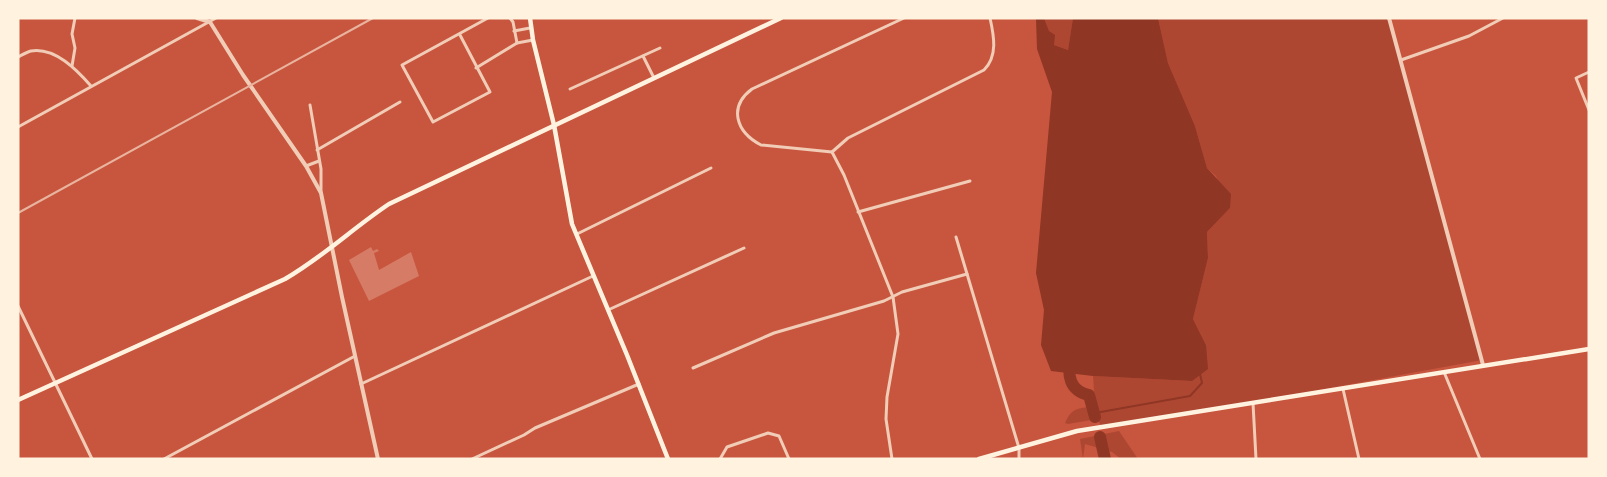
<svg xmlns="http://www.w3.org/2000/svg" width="1607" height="477" font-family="'Sofia Sans Condensed',sans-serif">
<rect width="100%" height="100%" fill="#c8553d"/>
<g fill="#ae4732">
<path d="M1044 18H1073L1068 50 1054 45Z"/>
<path d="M1158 18H1389L1482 360 1238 405 1102 427 1097 419 1068 424 1065 423C1073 405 1080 410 1095 405L1093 376 1192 381 1206 345 1193 319 1208 258 1207 232 1230 208 1216 176 1207 168 1195 126 1168 63Z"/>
<path d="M1119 431 1138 459H1121L1112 452 1085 444 1083 459 1080 439Z"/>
</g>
<path fill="#8f3625" d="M1036 18H1044L1049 31 1055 35 1054 45 1068 50 1073 18H1158L1168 63 1195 126 1207 168 1231 194 1230 208 1207 232 1208 258 1193 319 1206 345 1208 369 1192 381 1093 376 1051 371 1041 345 1044 310 1036 273 1052 92 1037 49Z"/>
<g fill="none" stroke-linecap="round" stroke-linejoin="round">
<path stroke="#8f3625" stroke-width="2" d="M1095 413 1190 396 1202 383 1200 374H1198"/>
<g stroke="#8f3625" stroke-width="12">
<path d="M1072 358C1066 375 1070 391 1089 395L1095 417"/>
<path d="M1100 437 1105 459"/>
</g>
</g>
<path fill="#d67c66" d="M371 247 373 251 377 249 379 251 374 253 379 270 411 252 419 276 369 301 349 260Z"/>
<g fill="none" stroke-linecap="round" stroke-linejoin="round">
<g stroke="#f1ccb7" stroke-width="3">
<path d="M510 18 513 22 517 43"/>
<path d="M514 31 530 28"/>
<path d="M460 35 490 92 433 122 402 65 488 18"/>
<path d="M643 56 654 78"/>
<path d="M18 57C22 55 27 52 31 51 55 47 77 70 91 86"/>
<path d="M1401 60 1469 36 1503 18"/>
<path d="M72 66 75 48 72 34 75 18"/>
<path d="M476 68 517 43 533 40"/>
<path d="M1589 72 1576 78 1589 110"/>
<path d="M570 89 660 48"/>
<path d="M310 105 321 169V192"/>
<path d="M18 127 216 18"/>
<path d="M317 150 400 102"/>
<path d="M832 152 844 175 893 297 898 334 887 397 886 419 892 459"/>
<path d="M832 152 761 145C736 132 728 107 752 89L904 18"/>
<path d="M832 152 848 138 984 70C998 56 994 36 990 18"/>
<path d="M306 166 319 161"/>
<path d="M858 212 970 181"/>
<path d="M577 234 711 168"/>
<path d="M956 237 1019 448V459"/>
<path d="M18 306 92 459"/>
<path d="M608 310 744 248"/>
<path d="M693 368 774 333 884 301 902 292 967 274"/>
<path d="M1444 372 1480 459"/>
<path d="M361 384 593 276"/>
<path d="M1343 389 1359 459"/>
<path d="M1253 403 1256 459"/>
<path d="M164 459 355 356"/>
<path d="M472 459 524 435 535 428 639 384"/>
<path d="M720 459 727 447 768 433 779 436 789 459"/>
</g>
<g stroke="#f1ccb7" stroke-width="4">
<path d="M197 18 210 22 243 75 306 166 321 193 342 297 378 459"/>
<path d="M1389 18 1483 365"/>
</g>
<path stroke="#fff3e0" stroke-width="4.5" d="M18 400 285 279C323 257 353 228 389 204L781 18"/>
<g stroke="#fff3e0" stroke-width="4.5">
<path d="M530 18 533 40 554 125 572 224 627 355 668 459"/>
<path d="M979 459 1077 431 1589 349"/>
</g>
<path stroke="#e9b49f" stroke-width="2" d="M18 213 373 18"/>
</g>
<rect width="1607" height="477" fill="none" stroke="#fff3e0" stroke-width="39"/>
</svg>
